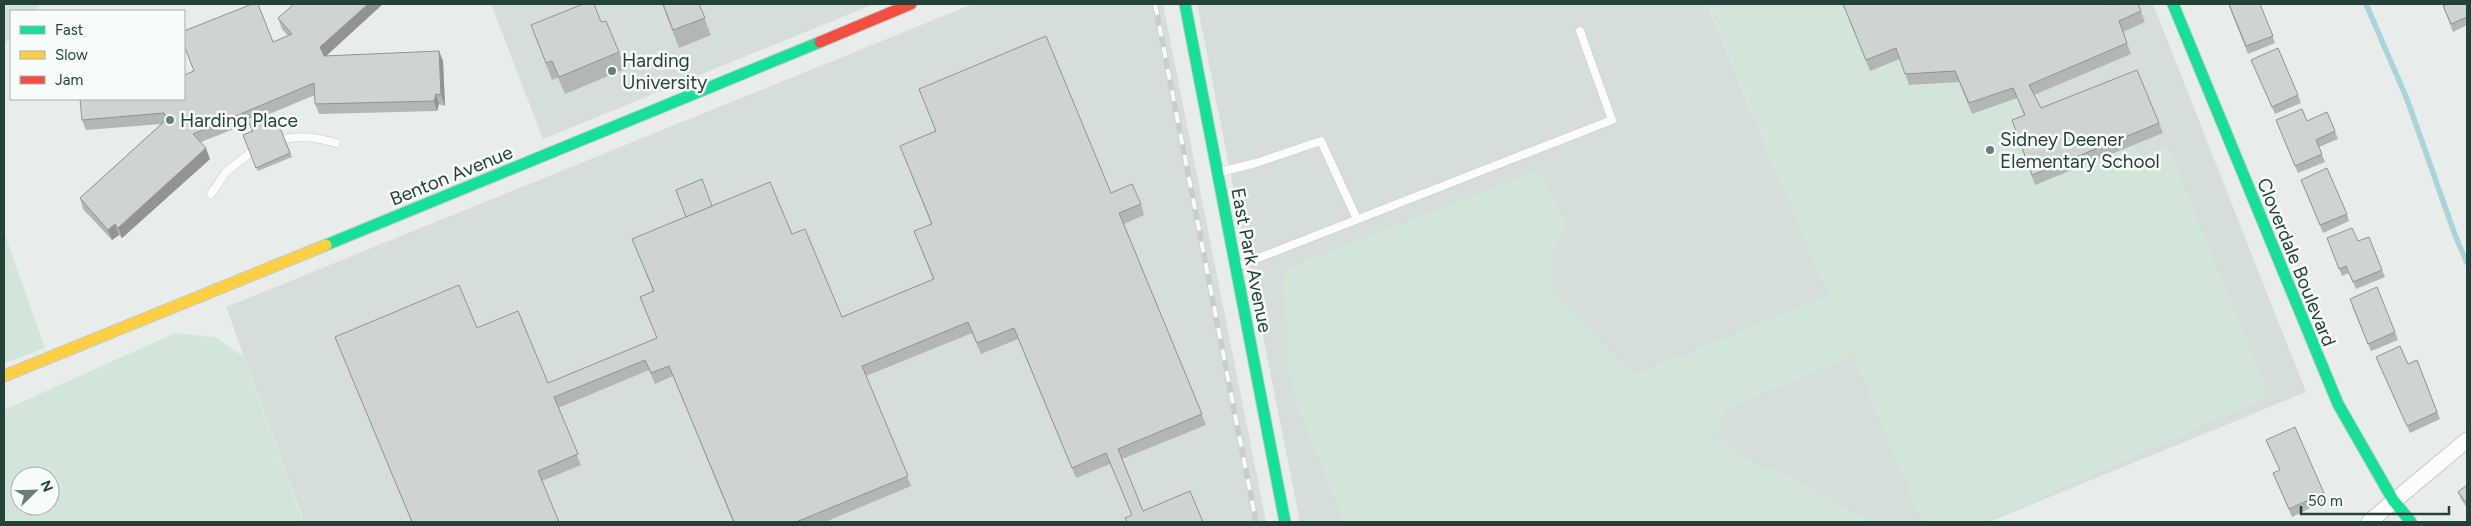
<svg xmlns="http://www.w3.org/2000/svg" width="2471" height="526" font-family="Figtree,sans-serif">
<rect width="100%" height="100%" fill="#e8edeb"/>
<g fill="#d6dedb">
<path d="M491 4H874L543 139Z"/>
<path d="M973 4H1163L1266 522H304L226 307Z"/>
<path d="M1197 4H1707L1795 217 1708 4H2153L2306 392 1989 522H1300Z"/>
</g>
<g fill="#d1e6d8" fill-rule="evenodd">
<path d="M4 4H41L34 11H11V37L4 45Z"/>
<path d="M1708 4H1843L1900 59 1959 82 2017 98 2029 125 2016 131 2035 185 2135 145 2140 157 2168 147 2269 396 1985 522H1922L1853 356 1725 409 1716 435 1737 455 1788 476 1871 522H1344L1291 389 1283 270 1538 171 1566 223 1551 254 1550 287 1633 375 1828 296Z"/>
<path d="M4 232 45 348 4 363Z"/>
<path d="M175 333 215 337 244 357 303 522H4V410ZM20 476H50V506H20Z"/>
</g>
<g fill="none" stroke-linecap="round" stroke-linejoin="round">
<path stroke="#a9d4db" stroke-width="5.5" d="M2366 4 2407 99 2455 235 2467 263"/>
<g stroke="#c5cac8" stroke-width="9">
<g id="lane">
<path d="M284 139C302 135 318 138 336 143"/>
<path d="M1220 172 1256 163 1321 141 1357 219"/>
<path d="M211 194 226 172 250 153"/>
<path d="M1238 266 1612 120 1580 31"/>
</g>
</g>
<g stroke="#c5cac8" stroke-width="17">
<path id="street" d="M2369 522 2467 440"/>
</g>
<g stroke="#c3cbc8" stroke-width="13">
<g id="fast">
<path d="M1185 4 1285 522"/>
<path d="M2173 4 2338 404 2393 500 2411 522"/>
<path d="M326 245 820 42"/>
</g>
</g>
<g stroke="#c3cbc8" stroke-width="13">
<path id="slow" d="M4 376 326 245"/>
</g>
<g stroke="#c3cbc8" stroke-width="13">
<path id="jam" d="M820 42 911 4"/>
</g>
<use href="#lane" stroke="#fcfcfc" stroke-width="8"/>
<use href="#street" stroke="#fcfcfc" stroke-width="15"/>
<use href="#fast" stroke="#16e098" stroke-width="11"/>
<use href="#slow" stroke="#ffcf43" stroke-width="11"/>
<use href="#jam" stroke="#f24e42" stroke-width="11"/>
<g stroke="#c9cdcc" stroke-width="5.5">
<path id="rail" d="M1155 4 1256 522"/>
</g>
<use href="#rail" stroke="#f7fbf9" stroke-width="4" stroke-dasharray="11" stroke-linecap="butt"/>
</g>
<g fill="#b2b6b5">
<path d="M662 4H699L711 35 679 48Z"/>
<path d="M1843 4 2111 5 2141 11 2145 22 2123 32 2131 54 2034 95 2041 108 2159 123 2163 133 2035 185 2012 120 2024 115 2017 98 1972 114 1959 82 1909 85 1900 59 1870 71Z"/>
<path d="M2228 4H2260L2275 43 2248 54Z"/>
<path d="M2467 4V25L2453 32 2443 6Z"/>
<path d="M278 18 325 56 443 61 445 106 439 104 437 111 319 114 315 104V95L262 117 265 123 276 118 292 157 258 171 243 135 252 131 249 123 201 142 210 159 122 238 119 235 112 240 83 209 80 198 161 124 86 130 82 120 184 99 194 71 184 46V31L273 42 288 36 282 29Z"/>
<path d="M601 22 619 52 625 69 565 94 558 78 552 80 531 25Z"/>
<path d="M2251 60 2298 95 2301 103 2275 114Z"/>
<path d="M919 89 1111 193 1141 204 1144 215 1124 224 1206 425 1122 459 1143 511 1132 515 1110 464 1076 478 1018 339 981 354 972 333 866 376 911 486 825 522H733L673 376 655 384 649 370 558 408 581 465 542 481 559 522H412L335 337 477 328 548 383 657 338 640 297 653 291 632 239 712 206 792 234 842 317 933 279 914 231 931 224 900 146 936 131Z"/>
<path d="M2276 120 2307 121 2335 131 2338 139 2319 147 2325 162 2298 173Z"/>
<path d="M2301 180 2347 214 2349 221 2323 233Z"/>
<path d="M2327 238 2358 241 2382 270 2385 277 2356 289 2349 273 2342 276Z"/>
<path d="M2352 306 2395 332 2398 340 2371 351Z"/>
<path d="M2376 357 2408 364 2417 360 2440 419 2410 433Z"/>
<path d="M2266 440 2324 493 2327 500 2292 517 2273 473 2280 470Z"/>
<path d="M2467 485V508L2461 499 2458 492Z"/>
</g>
<g fill="#919493">
<path d="M368 4H383L324 58 320 47Z"/>
<path d="M439 51 443 61 445 106 441 95Z"/>
<path d="M436 94 439 104 437 111 434 101Z"/>
<path d="M206 148 210 159 122 238 118 228Z"/>
<path d="M115 224 119 235 112 240 108 230Z"/>
</g>
<g fill="#cfd4d2" stroke="#919493">
<path d="M252 4H258L273 42 292 34 278 18 294 4H368L320 47 324 56 439 51 441 95 436 94 434 101 315 104 314 83 193 134 206 148 118 228 115 224 108 230 80 198 167 119 164 113 82 120 80 99H184V75L194 71 184 45V31Z"/>
<path d="M583 4H594L601 22 606 21 619 52 559 77 552 61 546 63 531 25Z"/>
<path d="M663 4H699L705 18 673 30Z"/>
<path d="M1843 4H2111V5L2115 4H2138L2141 11 2119 21 2127 43 2029 85 2041 108 2137 70 2159 123 2032 175 2012 120 2025 115 2013 88 1969 103 1955 71 1905 74 1896 48 1866 60Z"/>
<path d="M2229 4H2260L2273 36 2246 46Z"/>
<path d="M2448 4H2467V17L2451 24 2443 6Z"/>
<path d="M1046 36 1111 193 1132 184 1141 204 1119 213 1202 414 1118 449 1143 511 1190 491 1203 522H1127L1125 518 1132 515 1106 453 1072 468 1014 328 977 343 968 322 862 366 908 476 796 522H734L669 366 651 373 645 360 554 397 578 454 538 471 559 522H412L335 337 459 285 477 328 518 311 548 383 657 338 640 297 654 291 632 239 770 182 792 234 805 229 842 317 934 279 914 231 932 224 900 146 936 131 919 89Z"/>
<path d="M2278 48 2298 95 2272 107 2251 60Z"/>
<path d="M2302 109 2307 121 2327 112 2335 131 2316 140 2322 154 2295 166 2276 120Z"/>
<path d="M261 113 265 123 276 118 290 153 256 168 243 135 253 131 247 119Z"/>
<path d="M2327 168 2347 214 2320 225 2301 180Z"/>
<path d="M702 179 712 206 686 217 676 190Z"/>
<path d="M2352 228 2358 241 2369 237 2382 270 2353 282 2346 266 2339 269 2327 238Z"/>
<path d="M2377 287 2395 332 2368 344 2350 299Z"/>
<path d="M2400 346 2408 364 2417 360 2437 412 2407 426 2376 357Z"/>
<path d="M2295 427 2324 493 2289 509 2273 473 2280 470 2266 440Z"/>
<path d="M2467 485V504L2458 492Z"/>
</g>
<g fill="#697e78" stroke="#f7fbf9" stroke-width="2">
<circle cx="612" cy="71" r="5"/>
<circle cx="170" cy="120" r="5"/>
<circle cx="1990" cy="150" r="5"/>
</g>
<g text-anchor="middle" stroke-width="5" stroke-linejoin="round" paint-order="stroke">
<g font-size="19" fill="#24423a" stroke="#f7fbf9" text-anchor="start">
<text x="622" y="67">Harding<tspan x="622" dy="22">University</tspan></text>
<text x="180" y="127">Harding Place</text>
<text x="2000" y="146">Sidney Deener<tspan x="2000" dy="22">Elementary School</tspan></text>
</g>
<g font-size="19" fill="#24423a" stroke="#f7fbf9">
<text transform="translate(451 175) rotate(-22)" y="7">Benton Avenue</text>
<text transform="translate(1252 260) rotate(79)" y="7">East Park Avenue</text>
<text transform="translate(2297 262) rotate(68)" y="7">Cloverdale Boulevard</text>
</g>
</g>
<rect width="2471" height="526" fill="none" stroke="#24423a" stroke-width="10"/>
<rect x="10" y="10" width="175" height="90" fill="#f7fbf9" stroke="#a3b1ad"/>
<rect x="20" y="26" width="25" height="8" fill="#16e098" stroke="#a3b1ad"/>
<text x="55" y="35" font-size="15" fill="#24423a">Fast</text>
<rect x="20" y="51" width="25" height="8" fill="#ffcf43" stroke="#a3b1ad"/>
<text x="55" y="60" font-size="15" fill="#24423a">Slow</text>
<rect x="20" y="76" width="25" height="8" fill="#f24e42" stroke="#a3b1ad"/>
<text x="55" y="85" font-size="15" fill="#24423a">Jam</text>
<g transform="translate(35 491) rotate(67)"><circle r="24" fill="#f7fbf9" stroke="#a3b1ad"/>
<path d="M0-4L9 19L0 12L-9 19Z" fill="#697e78"/>
<text y="-8" font-size="14" font-weight="bold" text-anchor="middle" fill="#24423a">N</text>
</g>
<path d="M2301 506v8h148v-8" fill="none" stroke="#24423a" stroke-width="2.5"/>
<text x="2308" y="506" font-size="15" fill="#24423a" stroke="#f7fbf9" stroke-width="4" paint-order="stroke">50 m</text>
</svg>
